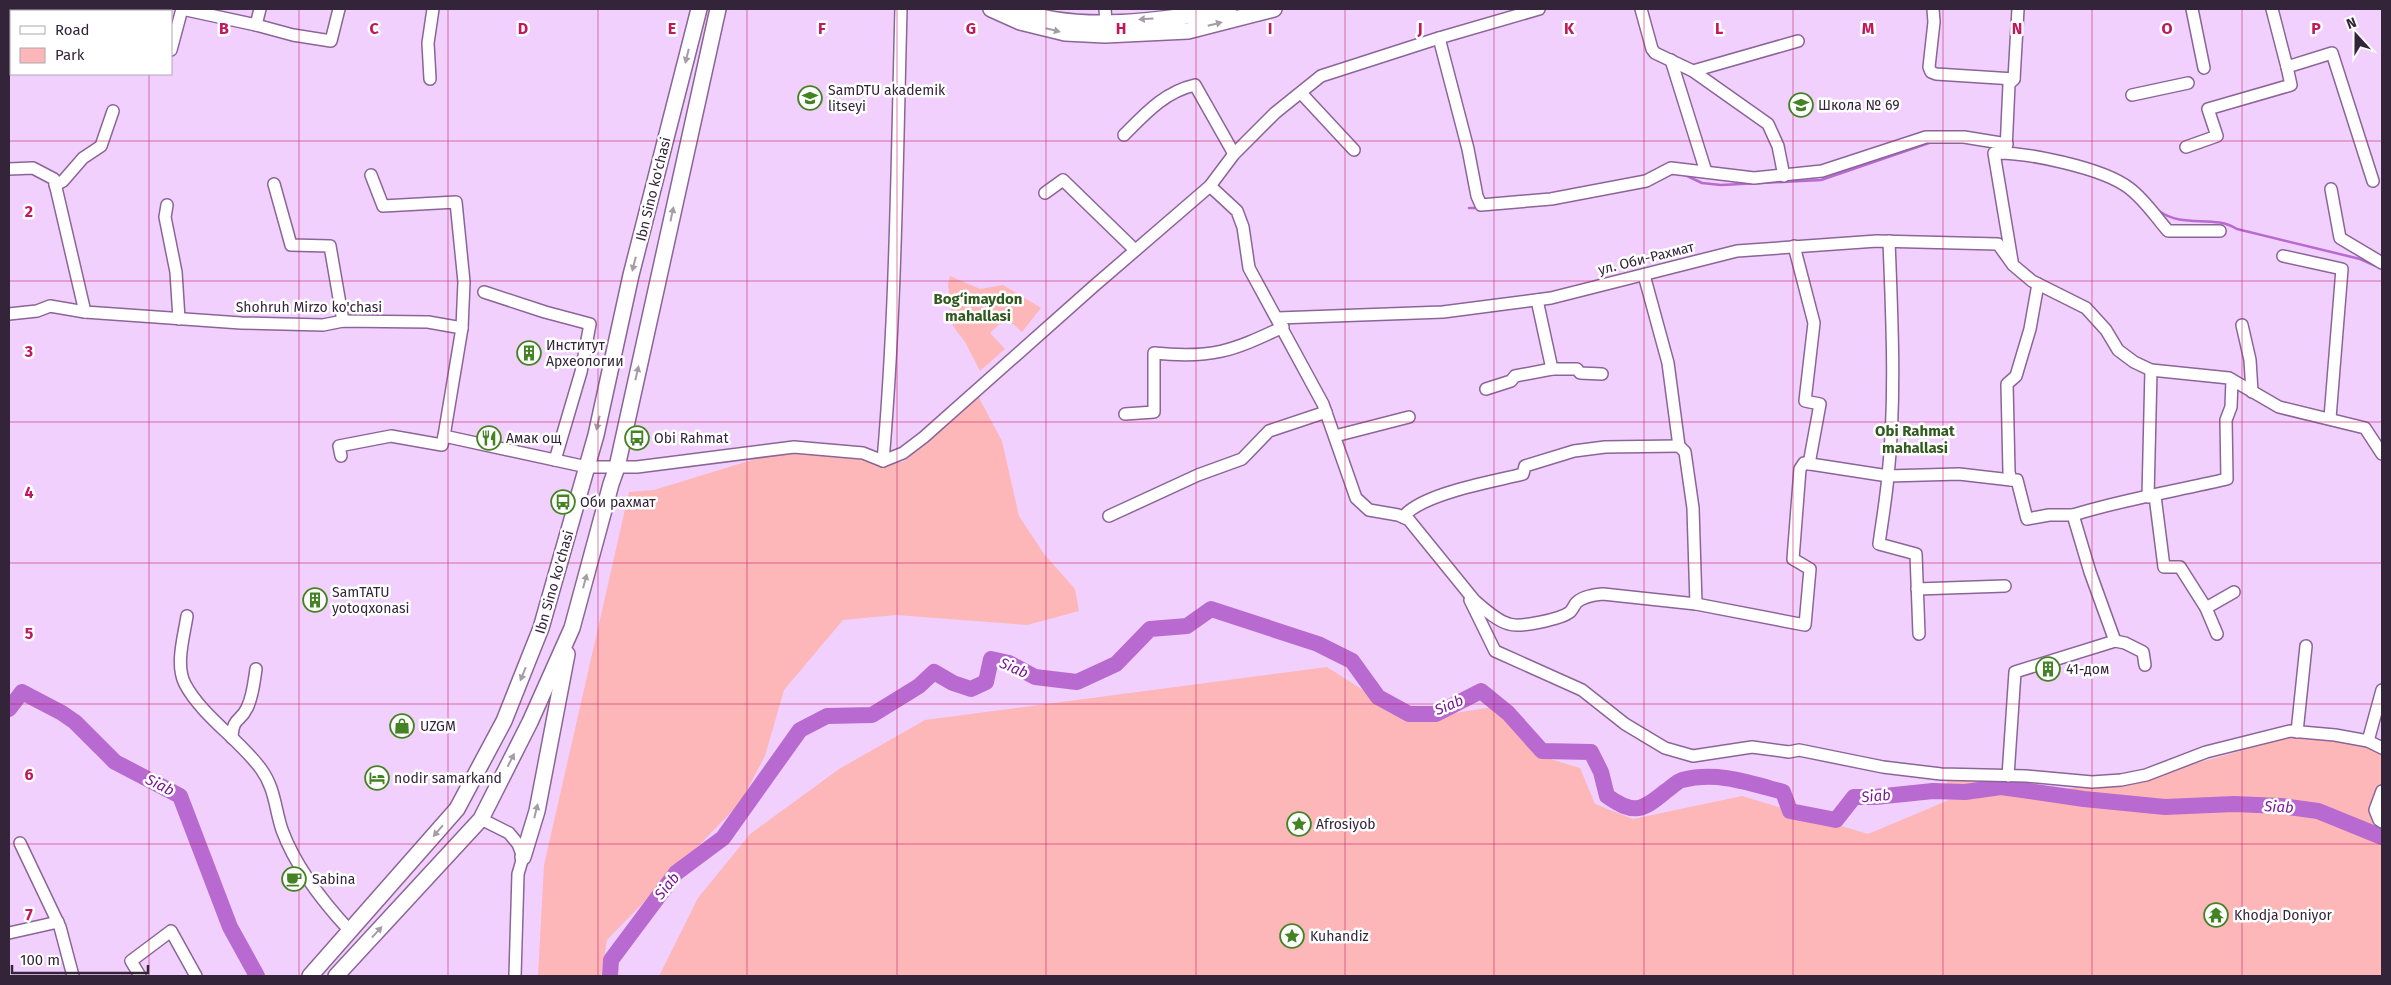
<svg xmlns="http://www.w3.org/2000/svg" width="2391" height="985" font-family="'Fira Sans',sans-serif">
<rect width="100%" height="100%" fill="#f1d0fd"/>
<g fill="#fdb7b9">
<path d="M950 276 980 289 1003 285 1041 308 1022 332 1006 318 990 333 1005 349 980 371 965 342 953 326 948 284Z"/>
<path d="M978 396 1002 441 1019 516 1044 554 1075 589 1079 611 1027 625 896 615 843 620 784 690 765 756 740 803 607 940 601 976H538L544 865 629 492 654 490 794 447 868 460 903 462Z"/>
<path d="M1327 667 1410 720 1493 707 1534 754 1580 768 1595 804 1633 819 1742 796 1868 834 1949 800 1946 775 2058 791 2080 786 2143 781 2190 765 2244 750V746L2299 733 2301 739 2348 742 2378 750 2382 752V976H659L698 898 750 834 839 769 925 720Z"/>
</g>
<g fill="none" stroke-linecap="round" stroke-linejoin="round">
<g stroke="#b86ad1" stroke-width="2.5">
<path d="M1683 174 1702 183 1721 185 1821 180 1929 143"/>
<path d="M2129 181 2142 192"/>
<path d="M1469 208H1478"/>
<path d="M2159 211C2184 229 2214 214 2237 229L2360 259 2376 266"/>
</g>
<g stroke="#b86ad1" stroke-width="16">
<path d="M9 709 22 692 62 713 75 722 115 762 180 796 230 927 257 976"/>
<path d="M610 976 611 960 676 873 723 838 800 730 827 716 872 715 919 686 934 672 953 683 971 689 986 682 991 659 1009 663 1035 677 1077 682 1116 664 1150 629 1187 626 1211 609 1318 644 1352 661 1378 697 1409 714H1436L1481 691 1508 713 1542 751 1591 752 1601 772 1607 796C1634 815 1642 811 1666 791 1671 788 1676 782 1682 780 1717 771 1750 783 1783 792L1790 811 1836 820 1854 797H1875L1933 791 1965 792 2001 787 2084 799 2165 807 2234 804 2281 806 2318 811 2382 837"/>
</g>
<g stroke="#8b6598" stroke-width="14">
<g id="minor">
<path d="M182 9 256 25 260 9"/>
<path d="M1105 9 1106 22"/>
<path d="M1641 9 1652 49 1655 53 1693 71 1768 124 1778 146 1784 176"/>
<path d="M1933 9 1934 22 1929 67 1931 72 1936 74 2014 79"/>
<path d="M2192 9 2204 68"/>
<path d="M2272 9 2287 67"/>
<path d="M256 25 293 35 331 41 339 9"/>
<path d="M1439 38 1468 149 1477 196 1481 205 1551 199 1646 181 1671 168 1754 178 1822 171 1926 137H1964L2007 144"/>
<path d="M171 50 182 9"/>
<path d="M1671 60 1706 172"/>
<path d="M1693 71 1798 41"/>
<path d="M430 79 428 43 433 9"/>
<path d="M1301 93 1354 150"/>
<path d="M2132 95 2188 83"/>
<path d="M1124 135C1145 114 1164 92 1195 85L1234 154"/>
<path d="M2186 147 2217 136 2208 109 2291 85 2287 67 2332 53 2373 181"/>
<path d="M2006 151 2009 84 2014 79 2018 9"/>
<path d="M9 169 33 168 54 179 85 312 241 323 323 325 343 321 428 322 462 328 444 436 587 467H637L794 447 863 453 883 461 903 453 924 437 1094 286 1210 186 1234 154 1275 113 1321 76 1439 38 1539 9"/>
<path d="M371 175 383 206 456 202 464 282 462 328"/>
<path d="M274 184 291 245 330 246 343 321"/>
<path d="M55 185 63 181 83 158 101 146 113 111"/>
<path d="M1210 186 1237 211 1243 227 1249 268 1323 404 1356 498 1369 510 1398 515 1409 520 1474 600C1483 608 1497 621 1509 624 1520 628 1561 619 1570 612 1573 609 1574 605 1577 602 1584 596 1594 595 1603 594L1696 604 1805 625 1810 569 1793 559 1800 469 1804 463 1888 476 1959 474 2011 480"/>
<path d="M2331 189 2340 238 2382 263"/>
<path d="M1045 193 1063 180 1135 250"/>
<path d="M167 205 165 217 176 272 179 319"/>
<path d="M1889 241C1892 319 1896 398 1888 476 1886 499 1882 522 1879 544L1916 554 1919 634"/>
<path d="M1794 246 1814 323 1805 401 1820 404 1809 464"/>
<path d="M2283 256 2342 269 2330 418"/>
<path d="M2012 261 1994 153C2027 152 2103 168 2129 188 2144 199 2156 217 2168 231H2220"/>
<path d="M1644 275 1668 363 1679 446 1685 452 1693 508 1696 604"/>
<path d="M484 292 545 312 590 324 581 372 555 460"/>
<path d="M9 314 37 311 50 306 85 312"/>
<path d="M1278 318 1443 312 1551 298 1737 251 1877 241 1998 244 2013 265 2032 281 2086 308 2106 330 2118 350 2134 362 2151 370 2229 378 2279 407 2365 428 2382 454"/>
<path d="M2242 325 2250 360 2252 392"/>
<path d="M1552 369H1577L1580 373 1602 374"/>
<path d="M1486 389 1511 381 1515 376 1552 369 1537 300"/>
<path d="M1125 414 1154 412V353C1212 359 1232 351 1283 327"/>
<path d="M1335 436 1409 417"/>
<path d="M341 456 339 446 391 436 442 445 444 436"/>
<path d="M883 461C896 311 897 159 901 9"/>
<path d="M2155 496 2164 567H2180L2206 608 2217 634"/>
<path d="M2148 497 2151 370"/>
<path d="M2073 515C2124 499 2176 491 2227 479L2226 420 2231 407 2232 380"/>
<path d="M1109 516 1198 475 1242 459 1269 431 1326 412"/>
<path d="M1403 517C1423 493 1492 482 1523 474L1525 466 1574 451 1605 447 1679 446"/>
<path d="M1917 589 2005 586"/>
<path d="M1470 600 1495 651 1582 690 1625 724 1665 748 1693 756 1752 747 1789 752 1799 750 1883 767 1941 774 2026 776 2092 782 2121 780 2146 775 2206 752 2290 731 2335 735 2368 741 2382 748"/>
<path d="M2206 608 2234 592"/>
<path d="M187 616C184 636 175 665 185 684 202 716 240 740 261 769 275 788 275 809 282 830 296 868 323 902 350 931"/>
<path d="M2115 641 2125 643 2143 652 2145 665"/>
<path d="M2297 732 2306 646"/>
<path d="M232 738C233 716 240 723 247 708 253 696 254 682 256 669"/>
<path d="M2368 741 2382 690"/>
<path d="M2008 776 2015 672 2115 641 2090 572 2073 515H2049L2027 519 2017 480H2011L2009 472 2007 384 2016 376 2030 329 2038 284"/>
<path d="M2382 791 2375 810 2379 820 2382 822"/>
<path d="M481 819 509 833 518 844 523 857 518 874 515 976"/>
<path d="M20 843 60 927 73 976"/>
<path d="M9 933 58 922"/>
<path d="M140 976 131 961 171 931 196 976"/>
</g>
</g>
<g stroke="#8b6598" stroke-width="18">
<g id="major">
<path d="M991 9 1020 22 1065 33 1105 35 1188 31 1274 9"/>
<path d="M1017 9C1074 34 1168 20 1229 9"/>
<path d="M523 857 537 811 567 654"/>
<path d="M310 976 457 809 504 721 541 628 596 435 631 275 699 9"/>
<path d="M336 976 481 819 530 722 572 628 611 484 617 467 718 9"/>
</g>
</g>
<use href="#minor" stroke="#fff" stroke-width="11"/>
<use href="#major" stroke="#fff" stroke-width="15"/>
</g>
<defs><path id="oneway-solid" d="M-6-.8H1V-3.2L6.5 0L1 3.2V.8H-6Z" transform="scale(1.25)"/></defs>
<g fill="#a49ca6">
<use href="#oneway-solid" transform="translate(1146 19) rotate(176)"/>
<use href="#oneway-solid" transform="translate(1215 24) rotate(-14)"/>
<use href="#oneway-solid" transform="translate(1053 30) rotate(14)"/>
<use href="#oneway-solid" transform="translate(687 56) rotate(104)"/>
<use href="#oneway-solid" transform="translate(672 214) rotate(-78)"/>
<use href="#oneway-solid" transform="translate(634 264) rotate(104)"/>
<use href="#oneway-solid" transform="translate(637 373) rotate(-77)"/>
<use href="#oneway-solid" transform="translate(598 423) rotate(103)"/>
<use href="#oneway-solid" transform="translate(585 581) rotate(-75)"/>
<use href="#oneway-solid" transform="translate(523 674) rotate(112)"/>
<use href="#oneway-solid" transform="translate(511 760) rotate(-63)"/>
<use href="#oneway-solid" transform="translate(536 811) rotate(-76)"/>
<use href="#oneway-solid" transform="translate(438 831) rotate(131)"/>
<use href="#oneway-solid" transform="translate(377 932) rotate(-47)"/>
</g>
<path fill="none" stroke="#c2185b" stroke-width="1" stroke-opacity="0.55" d="M149 9V11M299 9V976M448 9V976M598 9V976M747 9V976M897 9V976M1046 9V976M1196 9V976M1345 9V976M1494 9V976M1644 9V976M1793 9V976M1943 9V976M2092 9V976M2242 9V976M149 74V976M9 141H2382M9 281H2382M9 422H2382M9 563H2382M9 704H2382M9 844H2382"/>
<defs>
<g id="university-ring" transform="scale(1.25)"><circle r="9.5" fill="#fff" stroke="#438323" stroke-width="1.5"/><path d="M0-5L7-2L0 1L-7-2ZM-4 1L0 2.5L4 1V4Q0 6-4 4Z" fill="#438323"/></g>
<g id="school-ring" transform="scale(1.25)"><circle r="9.5" fill="#fff" stroke="#438323" stroke-width="1.5"/><path d="M0-5L7-2L0 1L-7-2ZM-4 1L0 2.5L4 1V4Q0 6-4 4Z" fill="#438323"/></g>
<g id="building-ring" transform="scale(1.25)"><circle r="9.5" fill="#fff" stroke="#438323" stroke-width="1.5"/><path d="M-4-6H4V6H1V3H-1V6H-4ZM-2.5-4.3h1.7v1.8h-1.7ZM.8-4.3h1.7v1.8H.8ZM-2.5-1h1.7V.8h-1.7ZM.8-1h1.7V.8H.8Z" fill="#438323"/></g>
<g id="restaurant-ring" transform="scale(1.25)"><circle r="9.5" fill="#fff" stroke="#438323" stroke-width="1.5"/><path d="M-5-6h1v4h1v-4h1v4h1v-4h1v5L-1.5 .5V6h-2V.5L-5-1ZM5-6V6H3V1.5H1.5Q1.5-4 5-6Z" fill="#438323"/></g>
<g id="bus-ring" transform="scale(1.25)"><circle r="9.5" fill="#fff" stroke="#438323" stroke-width="1.5"/><path d="M-5-6H5V4H4V6H2V4H-2V6H-4V4H-5ZM-3.5-4V0h7V-4ZM-3.5 1.2v1.5H-2V1.2ZM2 1.2v1.5H3.5V1.2Z" fill="#438323"/></g>
<g id="shop-ring" transform="scale(1.25)"><circle r="9.5" fill="#fff" stroke="#438323" stroke-width="1.5"/><path d="M-5-2.5h2.3a2.7 3.5 0 0 1 5.4 0H5L5.5 6h-11ZM-1.5-2.5h3a1.5 2.3 0 0 0-3 0Z" fill="#438323"/></g>
<g id="hotel-ring" transform="scale(1.25)"><circle r="9.5" fill="#fff" stroke="#438323" stroke-width="1.5"/><path d="M-6-4.5h1.5V1H6V5H4.5V3h-9V5H-6ZM-4 0a1.8 1.8 0 1 1 3.6 0ZM.5 0V-2.5h3Q6-2.5 6 0Z" fill="#438323"/></g>
<g id="sight-ring" transform="scale(1.25)"><circle r="9.5" fill="#fff" stroke="#438323" stroke-width="1.5"/><path d="M0-6L1.8-2.2L6-1.7L2.9 1.2L3.7 5.4L0 3.3L-3.7 5.4L-2.9 1.2L-6-1.7L-1.8-2.2Z" fill="#438323"/></g>
<g id="cafe-ring" transform="scale(1.25)"><circle r="9.5" fill="#fff" stroke="#438323" stroke-width="1.5"/><path d="M-5.5-4.5H6V0H3Q3 3.5 0 3.5H-2.5Q-5.5 3.5-5.5 0ZM3-3.2v2h1.7v-2ZM-6 4.5H4V6H-6Z" fill="#438323"/></g>
<g id="temple-ring" transform="scale(1.25)"><circle r="9.5" fill="#fff" stroke="#438323" stroke-width="1.5"/><path d="M0-6L5-2H3V0L6.5 2.5H4V6H1.5V3h-3V6H-4V2.5H-6.5L-3 0V-2H-5Z" fill="#438323"/></g>
</defs>
<g fill-rule="evenodd">
<use href="#university-ring" x="810" y="98"/>
<use href="#school-ring" x="1801" y="105"/>
<use href="#building-ring" x="529" y="353"/>
<use href="#restaurant-ring" x="489" y="438"/>
<use href="#bus-ring" x="637" y="438"/>
<use href="#bus-ring" x="563" y="502"/>
<use href="#building-ring" x="315" y="600"/>
<use href="#building-ring" x="2048" y="669"/>
<use href="#shop-ring" x="402" y="726"/>
<use href="#hotel-ring" x="377" y="778"/>
<use href="#sight-ring" x="1299" y="824"/>
<use href="#cafe-ring" x="294" y="879"/>
<use href="#temple-ring" x="2216" y="915"/>
<use href="#sight-ring" x="1292" y="936"/>
</g>
<g text-anchor="middle" stroke-width="5" stroke-linejoin="round" paint-order="stroke">
<g font-size="14" fill="#34243a" stroke="#fff" text-anchor="start">
<text x="828" y="95">SamDTU akademik<tspan x="828" dy="16">litseyi</tspan></text>
<text x="1818" y="110">Школа № 69</text>
<text x="546" y="350">Институт<tspan x="546" dy="16">Археологии</tspan></text>
<text x="506" y="443">Амак ощ</text>
<text x="654" y="443">Obi Rahmat</text>
<text x="580" y="507">Оби рахмат</text>
<text x="332" y="597">SamTATU<tspan x="332" dy="16">yotoqxonasi</tspan></text>
<text x="2066" y="674">41-дом</text>
<text x="420" y="731">UZGM</text>
<text x="394" y="783">nodir samarkand</text>
<text x="1316" y="829">Afrosiyob</text>
<text x="312" y="884">Sabina</text>
<text x="2234" y="920">Khodja Doniyor</text>
<text x="1310" y="941">Kuhandiz</text>
</g>
<g font-size="14" fill="#34243a" stroke="#fff">
<text transform="translate(653 189) rotate(-76)" y="5">Ibn Sino ko'chasi</text>
<text transform="translate(1646 258) rotate(-14)" y="5">ул. Оби-Рахмат</text>
<text x="309" y="312">Shohruh Mirzo ko'chasi</text>
<text transform="translate(554 582) rotate(-74)" y="5">Ibn Sino ko'chasi</text>
</g>
<g font-size="15" font-weight="bold" fill="#30591e" stroke="#fff">
<text x="978" y="304">Bog‘imaydon<tspan x="978" dy="17">mahallasi</tspan></text>
<text x="1915" y="436">Obi Rahmat<tspan x="1915" dy="17">mahallasi</tspan></text>
</g>
<g font-size="15" font-style="italic" fill="#7c1798" stroke="#fff">
<text transform="translate(1014 668) rotate(23)" y="5">Siab</text>
<text transform="translate(1449 705) rotate(-22)" y="5">Siab</text>
<text transform="translate(160 785) rotate(27)" y="5">Siab</text>
<text transform="translate(1876 796) rotate(-5)" y="5">Siab</text>
<text transform="translate(2279 807) rotate(3)" y="5">Siab</text>
<text transform="translate(667 886) rotate(-51)" y="5">Siab</text>
</g>
</g>
<g font-size="16" text-anchor="middle" font-weight="bold" fill="#c2185b" stroke="#fff" stroke-width="5" stroke-linejoin="round" paint-order="stroke">
<text x="224" y="34">B</text>
<text x="374" y="34">C</text>
<text x="523" y="34">D</text>
<text x="672" y="34">E</text>
<text x="822" y="34">F</text>
<text x="971" y="34">G</text>
<text x="1121" y="34">H</text>
<text x="1270" y="34">I</text>
<text x="1420" y="34">J</text>
<text x="1569" y="34">K</text>
<text x="1719" y="34">L</text>
<text x="1868" y="34">M</text>
<text x="2017" y="34">N</text>
<text x="2167" y="34">O</text>
<text x="2316" y="34">P</text>
<text x="29" y="217">2</text>
<text x="29" y="357">3</text>
<text x="29" y="498">4</text>
<text x="29" y="639">5</text>
<text x="29" y="780">6</text>
<text x="29" y="920">7</text>
</g>
<rect width="2391" height="985" fill="none" stroke="#34243a" stroke-width="20"/>
<rect x="10" y="10" width="162" height="65" fill="#ffffff" stroke="#aea7b0"/>
<rect x="20" y="26" width="25" height="8" fill="#ffffff" stroke="#aea7b0"/>
<text x="55" y="35" font-size="15" fill="#34243a">Road</text>
<rect x="20" y="48" width="25" height="15" fill="#fdb7b9" stroke="#aea7b0"/>
<text x="55" y="60" font-size="15" fill="#34243a">Park</text>
<g transform="translate(2356 35) rotate(339)" stroke="#ffffff" stroke-width="4" paint-order="stroke">
<path d="M0-4L9 19L0 12L-9 19Z" fill="#34243a"/>
<text y="-8" font-size="14" font-weight="bold" text-anchor="middle" fill="#34243a">N</text>
</g>
<path d="M12 965v8h136v-8" fill="none" stroke="#34243a" stroke-width="2.5"/>
<text x="20" y="965" font-size="15" fill="#34243a" stroke="#ffffff" stroke-width="4" paint-order="stroke">100 m</text>
</svg>
